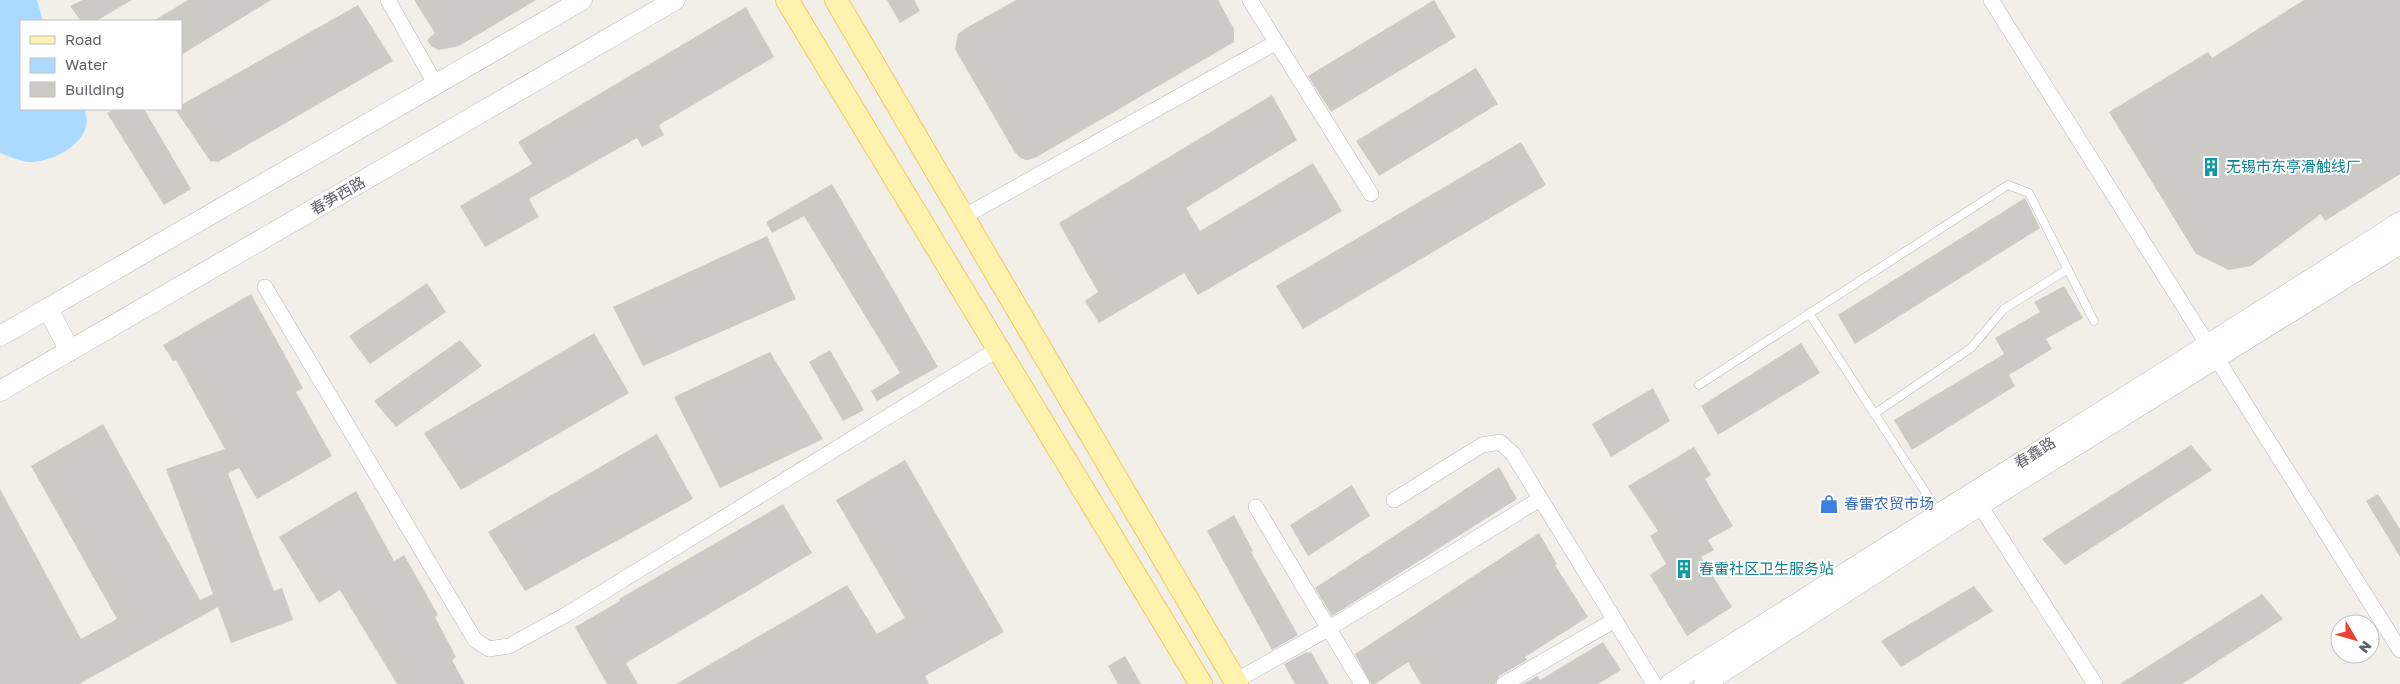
<svg xmlns="http://www.w3.org/2000/svg" width="2400" height="684" font-family="'Golos Text','Noto Sans SC',sans-serif">
<rect width="100%" height="100%" fill="#f1efe8"/>
<path fill="#aadaff" d="M0 0H37L43 21H21V109H84C98 139 55 162 30 162 21 162 9 156 0 153Z"/>
<g fill="#cccac5">
<path d="M82 0H132L96 21H81L70 6Z"/>
<path d="M188 0H271L181 55V21H153Z"/>
<path d="M414 0H536L459 46 439 50 432 47 427 40 435 33Z"/>
<path d="M887 0H914L920 11 900 23Z"/>
<path d="M1016 0H1218L1234 29V42L1035 158 1027 160 1020 158 1014 151 955 49 958 34 966 28Z"/>
<path d="M1434 0 1456 37 1331 112 1308 76Z"/>
<path d="M2304 0H2400V174L2325 221 2321 214 2251 266 2229 270 2196 254 2109 112 2208 52 2212 58Z"/>
<path d="M358 5 393 61 218 162 210 161 175 109H181V105Z"/>
<path d="M746 7 774 57 659 125 664 135 642 147 637 138 529 199 539 217 485 247 460 206 532 164 518 142Z"/>
<path d="M1476 68 1498 104 1379 176 1356 141Z"/>
<path d="M1272 95 1297 140 1186 208 1200 231 1313 163 1342 211 1198 295 1184 273 1099 323 1085 301 1098 292 1059 223Z"/>
<path d="M115 109H144L191 189 164 205 107 113Z"/>
<path d="M1521 142 1546 185 1303 329 1276 286Z"/>
<path d="M832 184 938 367 877 401 871 391 900 373 804 216 772 233 766 222Z"/>
<path d="M2025 198 2040 228 1855 344 1838 315Z"/>
<path d="M767 236 796 299 643 366 613 307Z"/>
<path d="M427 283 446 312 370 364 349 336Z"/>
<path d="M2064 286 2083 318 2046 339 2052 349 2009 375 2015 386 1912 450 1894 420 2004 354 1995 338 2040 312 2034 302Z"/>
<path d="M251 294 303 388 296 392 332 456 257 499 239 468 228 473 274 591 282 588 293 620 231 643 218 607 79 684H0V489L81 639 117 619 31 466 103 424 200 600 213 594 166 469 225 449 176 360 173 361 163 345Z"/>
<path d="M594 333 629 393 461 490 424 433Z"/>
<path d="M460 340 482 366 396 427 374 401Z"/>
<path d="M1801 343 1820 373 1718 435 1701 406Z"/>
<path d="M830 350 864 410 843 421 809 362Z"/>
<path d="M770 352 823 439 720 488 674 397Z"/>
<path d="M1653 388 1670 421 1611 457 1592 424Z"/>
<path d="M657 434 693 499 525 591 488 532Z"/>
<path d="M2191 445 2212 470 2065 565 2042 539Z"/>
<path d="M1694 447 1711 475 1705 479 1733 526 1708 540 1714 550 1701 557 1732 607 1687 636 1650 575 1666 564 1650 536 1658 531 1628 486Z"/>
<path d="M905 460 1004 632 925 676 929 684H676L847 585 877 634 905 618 836 500Z"/>
<path d="M1499 467 1517 499 1332 616 1315 588Z"/>
<path d="M1352 485 1370 516 1308 556 1290 525Z"/>
<path d="M356 491 394 561 404 555 438 615 435 617 456 657 452 660 465 684H397L340 590 319 603 279 537Z"/>
<path d="M2378 494 2400 529V557L2366 501Z"/>
<path d="M783 504 812 553 626 663 638 684H607L575 627 620 601 619 599Z"/>
<path d="M1234 515 1253 551 1251 552 1298 635 1272 650 1207 531Z"/>
<path d="M1539 533 1557 564 1555 565 1588 617 1525 657 1527 660 1499 676 1495 684H1421L1408 662 1375 684H1371L1355 654Z"/>
<path d="M1974 586 1993 611 1901 667 1881 641Z"/>
<path d="M2262 594 2283 619 2182 684H2120Z"/>
<path d="M1603 642 1621 670 1598 684H1523L1537 676 1540 680Z"/>
<path d="M1307 652 1308 653 1311 652 1329 684H1295L1284 664Z"/>
<path d="M1125 656 1141 684H1118L1108 666Z"/>
</g>
<g fill="none" stroke-linecap="round" stroke-linejoin="round">
<g stroke="#b5b8bc" stroke-width="9">
<g id="lane">
<path d="M1809 313 1939 513"/>
<path d="M1699 385 2008 185 2029 193 2094 321"/>
<path d="M1874 414 1971 348 2004 309 2068 269"/>
</g>
</g>
<g stroke="#b5b8bc" stroke-width="16">
<g id="street">
<path d="M388 0 436 85"/>
<path d="M1250 0 1371 194"/>
<path d="M1991 0 2400 650"/>
<path d="M963 217 1275 43"/>
<path d="M265 287 475 640 489 649 509 646 569 613 998 349"/>
<path d="M1975 498 2095 684"/>
<path d="M1394 500 1482 445 1500 442 1513 454 1654 684"/>
<path d="M1256 507 1362 684"/>
<path d="M1235 681 1328 629 1540 499"/>
<path d="M1504 684 1615 620"/>
</g>
</g>
<g stroke="#b6babf" stroke-width="21">
<g id="secondary">
<path d="M48 309 70 351"/>
<path d="M0 336 582 0"/>
<path d="M0 391 675 0"/>
<path d="M1670 684C1913 529 2158 378 2400 222"/>
<path d="M1704 684 1980 505 2400 244"/>
</g>
</g>
<g stroke="#f2c960" stroke-width="24">
<g id="primary">
<path d="M787 0 1201 684"/>
<path d="M836 0 1237 684"/>
</g>
</g>
<use href="#lane" stroke="#fff" stroke-width="8"/>
<use href="#street" stroke="#fff" stroke-width="15"/>
<use href="#secondary" stroke="#fff" stroke-width="20"/>
<use href="#primary" stroke="#fff2af" stroke-width="22"/>
</g>
<defs>
<g id="building-bare" transform="scale(1.5)"><path d="M-4-6H4V6H1V3H-1V6H-4ZM-2.5-4.3h1.7v1.8h-1.7ZM.8-4.3h1.7v1.8H.8ZM-2.5-1h1.7V.8h-1.7ZM.8-1h1.7V.8H.8Z" fill="#0f9aa8" stroke="#fff" stroke-width="2.5" paint-order="stroke"/></g>
<g id="shop-bare" transform="scale(1.5)"><path d="M-5-2.5h2.3a2.7 3.5 0 0 1 5.4 0H5L5.5 6h-11ZM-1.5-2.5h3a1.5 2.3 0 0 0-3 0Z" fill="#3f7fe0" stroke="#fff" stroke-width="2.5" paint-order="stroke"/></g>
</defs>
<g fill-rule="evenodd">
<use href="#building-bare" x="2211" y="167"/>
<use href="#shop-bare" x="1829" y="504"/>
<use href="#building-bare" x="1684" y="569"/>
</g>
<g text-anchor="middle" stroke-width="4" stroke-linejoin="round" paint-order="stroke">
<g font-size="15" fill="#0d838f" stroke="#fff" text-anchor="start">
<text x="2226" y="172">无锡市东亭滑触线厂</text>
<text x="1699" y="574">春雷社区卫生服务站</text>
</g>
<g font-size="15" fill="#5f6368" stroke="#fff">
<text transform="translate(338 196) rotate(-30)" y="5">春笋西路</text>
<text transform="translate(2035 453) rotate(-32)" y="5">春鑫路</text>
</g>
<g font-size="15" fill="#366cbe" stroke="#fff" text-anchor="start">
<text x="1844" y="509">春雷农贸市场</text>
</g>
</g>
<rect x="20" y="20" width="162" height="90" fill="#ffffff" stroke="#bfc1c3"/>
<rect x="30" y="36" width="25" height="8" fill="#fff2af" stroke="#bfc1c3"/>
<text x="65" y="45" font-size="15" fill="#5f6368">Road</text>
<rect x="30" y="58" width="25" height="15" fill="#aadaff" stroke="#bfc1c3"/>
<text x="65" y="70" font-size="15" fill="#5f6368">Water</text>
<rect x="30" y="82" width="25" height="15" fill="#cccac5" stroke="#bfc1c3"/>
<text x="65" y="95" font-size="15" fill="#5f6368">Building</text>
<g transform="translate(2355 639) rotate(128)"><circle r="24" fill="#ffffff" stroke="#bfc1c3"/>
<path d="M0-4L9 19L0 12L-9 19Z" fill="#ea4335"/>
<text y="-8" font-size="14" font-weight="bold" text-anchor="middle" fill="#5f6368">N</text>
</g>
</svg>
